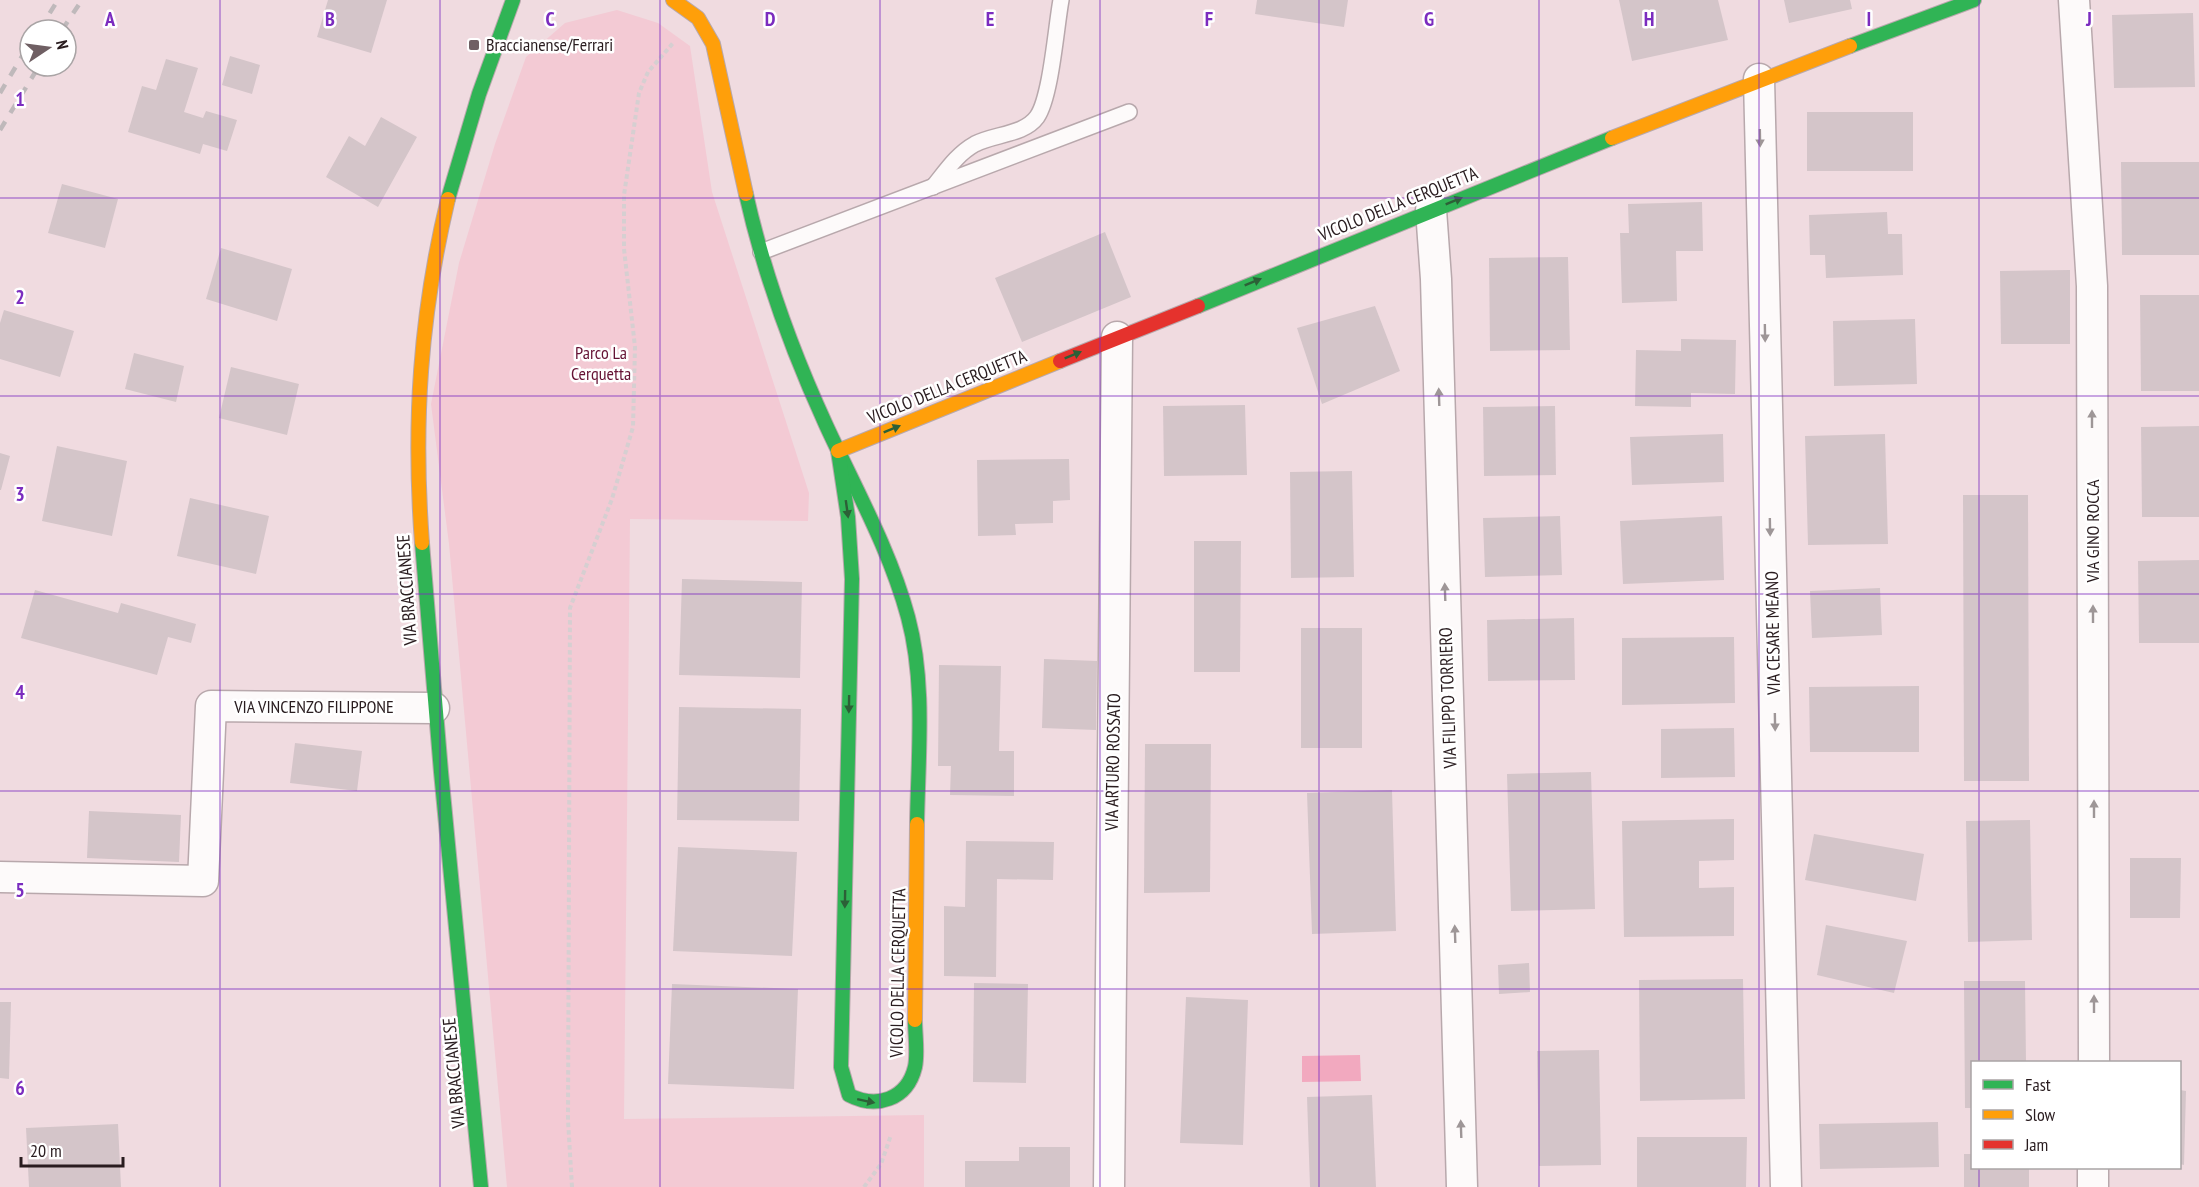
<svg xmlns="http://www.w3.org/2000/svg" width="2199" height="1187" font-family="'PT Sans Narrow',sans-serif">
<rect width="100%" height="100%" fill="#f0dbe0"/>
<path fill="#f3cad4" d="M617 10 658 23 690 46 712 192 809 493 808 521 630 519 624 1119 924 1115V1187H507L449 544 431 404 459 263 495 144 526 57 565 23Z"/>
<path fill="#f2a9bf" d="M1360 1055 1361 1081 1302 1082V1056Z"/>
<g fill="#d4c5c9">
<path d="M328 0H387L371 53 317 37Z"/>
<path d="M1257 0H1348L1344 27 1255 14Z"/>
<path d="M1619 0H1718L1728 40 1632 61Z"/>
<path d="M1784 0H1850L1852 9 1789 23Z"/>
<path d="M2193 13 2195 87 2114 88 2112 15Z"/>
<path d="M230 56 260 65 252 94 222 85Z"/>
<path d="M166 59 198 68 184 112 203 118 206 111 237 120 227 151 203 144 200 154 128 132 142 86 156 90Z"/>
<rect x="1807" y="112" width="106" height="59"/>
<path d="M381 117 417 137 378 207 326 177 349 136 365 146Z"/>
<path d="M2121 162H2199V255H2122Z"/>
<path d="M62 184 118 199 105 248 48 233Z"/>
<path d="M1702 202 1703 251H1676L1677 301 1622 303 1620 233H1629L1628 204Z"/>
<path d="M1887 212 1888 234H1902L1903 275 1826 278 1825 255H1810L1809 215Z"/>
<path d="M1105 232 1131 297 1022 342 995 278Z"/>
<path d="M221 248 292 269 277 321 206 299Z"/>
<path d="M1568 257 1570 350 1490 351 1489 258Z"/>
<path d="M2070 270V344H2001L2000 271Z"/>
<path d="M2140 295H2199V391H2141Z"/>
<path d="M1375 306 1400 371 1322 404 1297 328Z"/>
<path d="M4 310 74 331 60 377 0 359V323Z"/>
<path d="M1915 319 1917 384 1834 386 1833 321Z"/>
<path d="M1681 339 1736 340 1735 394 1691 393V407L1635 406 1636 350 1681 351Z"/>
<path d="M134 353 184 366 176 402 125 389Z"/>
<path d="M231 367 299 384 287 435 219 418Z"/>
<path d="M1245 405 1247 475 1164 476 1163 406Z"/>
<path d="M1555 406 1556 475 1484 476 1483 407Z"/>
<path d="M2199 426V517H2142L2141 427Z"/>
<path d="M1723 434 1724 482 1632 485 1630 437Z"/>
<path d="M1885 434 1888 544 1808 545 1805 436Z"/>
<path d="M57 446 127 461 112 536 42 521Z"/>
<path d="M0 453 10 456 1 490H0Z"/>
<path d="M1069 459 1070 500 1053 501V523L1015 524 1016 535 978 536 977 460Z"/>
<path d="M1352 471 1354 577 1291 578 1290 472Z"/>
<path d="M1963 495H2028L2029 781H1964Z"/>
<path d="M190 498 269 516 256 574 177 556Z"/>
<path d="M1560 516 1562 575 1485 577 1483 518Z"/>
<path d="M1722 516 1724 580 1623 584 1620 521Z"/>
<path d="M1194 541H1241L1240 672H1194Z"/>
<path d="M2199 560V643H2139L2138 561Z"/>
<path d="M682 579 802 582 800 678 679 675Z"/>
<path d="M1880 588 1882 635 1812 638 1810 591Z"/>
<path d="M35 590 118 613 121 603 196 624 191 643 168 637 157 675 21 638Z"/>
<path d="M1574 618 1575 680 1488 681 1487 620Z"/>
<rect x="1301" y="628" width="61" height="120"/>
<path d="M1734 637 1735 703 1622 705V638Z"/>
<path d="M1044 659 1097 661 1096 730 1042 728Z"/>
<path d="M939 665 1001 666 999 751H1014V796L950 795 951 766H938Z"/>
<path d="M1919 686V752H1810L1809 687Z"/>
<path d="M679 707 801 709 799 821 677 820Z"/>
<path d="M1734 728 1735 777 1661 778V729Z"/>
<path d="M295 743 362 751 357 791 290 783Z"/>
<path d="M1145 744H1211L1210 892 1144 893Z"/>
<path d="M1591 772 1595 909 1511 911 1507 774Z"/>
<path d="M1392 790 1396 931 1312 934 1307 793Z"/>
<path d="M89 811 181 815 179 862 87 858Z"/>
<path d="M1734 819V860L1699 861V888L1734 887V936L1624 937 1622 821Z"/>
<path d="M2030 820 2032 940 1968 942 1966 821Z"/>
<path d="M1814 834 1924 854 1916 901 1805 880Z"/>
<path d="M966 841 1054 842 1053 880 997 879 996 977 944 976V906L965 907Z"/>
<path d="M678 847 797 852 792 956 673 951Z"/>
<path d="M2130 858H2181L2180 918H2130Z"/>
<path d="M1826 925 1907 941 1894 993 1817 975Z"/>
<path d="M1529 963 1530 992 1499 994 1498 965Z"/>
<path d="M1743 979 1745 1099 1640 1101 1639 980Z"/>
<path d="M1964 981H2025L2026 1062H1972V1108H1965Z"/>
<path d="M974 983 1028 984 1026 1083 973 1082Z"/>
<path d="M672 984 798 989 794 1089 668 1084Z"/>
<path d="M1186 997 1248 1000 1243 1145 1180 1143Z"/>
<path d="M0 1002H11L9 1079 0 1078Z"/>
<path d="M1599 1050 1601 1165 1539 1166 1537 1051Z"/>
<path d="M2180 1090 2186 1091 2184 1165 2180 1164Z"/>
<path d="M1372 1095 1376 1187H1310L1307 1097Z"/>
<path d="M1938 1122 1939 1167 1820 1169 1819 1124Z"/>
<path d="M118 1124 121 1187H29L26 1128Z"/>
<path d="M1637 1137H1747L1746 1187H1637Z"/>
<path d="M1019 1147H1070V1187H965V1161H1019Z"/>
<path d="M1964 1154H1972V1168H2029V1187H1964Z"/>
</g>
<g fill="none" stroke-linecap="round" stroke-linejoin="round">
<g stroke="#b8a8ac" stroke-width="18">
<g id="lane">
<path d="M933 187C946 171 957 154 975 144 994 134 1024 135 1037 117 1051 97 1056 27 1061 0"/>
<path d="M761 252 1129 112"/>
</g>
</g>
<g stroke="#b8a8ac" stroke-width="33">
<g id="street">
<path d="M2074 0 2092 286 2094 1062"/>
<path d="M1759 79 1786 1187"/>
<path d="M1431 210 1436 279 1462 1187"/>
<path d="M0 877 203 881 211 706 434 708"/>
<path d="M1109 1187 1117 337"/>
<path d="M2093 1187V1168"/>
</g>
</g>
<g stroke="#b8a8ac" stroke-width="16">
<g id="fast">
<path d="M1850 46 1974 0"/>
<path d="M746 194C764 274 792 351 826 425 855 488 890 550 908 617 926 684 918 756 917 824"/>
<path d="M448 199 479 94 513 0"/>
<path d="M1198 306 1612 138"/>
<path d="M838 451 848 517 852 579 841 1067 849 1095C876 1109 907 1100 915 1067 918 1053 915 1035 915 1020"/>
<path d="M422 543 441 772 481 1187"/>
</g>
</g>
<g stroke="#b8a8ac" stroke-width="16">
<g id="slow">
<path d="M673 0 698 18 713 44 746 194"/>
<path d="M1612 138 1850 46"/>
<path d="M838 451 1060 361"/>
<path d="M422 543C413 423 420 316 448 199"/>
<path d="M915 1020 917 824"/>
</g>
</g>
<g stroke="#b8a8ac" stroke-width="16">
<path id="jam" d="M1060 361 1198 306"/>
</g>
<g stroke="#d6cfd1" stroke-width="4" stroke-dasharray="4.5 3" stroke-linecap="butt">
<path d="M572 1187 568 1120 570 608 612 499 633 427 635 347 624 249V195L639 93 648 72 674 42"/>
<path d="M864 1187 881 1164 891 1135"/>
</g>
<use href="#lane" stroke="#fdfafa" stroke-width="15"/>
<use href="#street" stroke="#fdfafa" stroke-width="30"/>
<use href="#fast" stroke="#30b455" stroke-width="14"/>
<use href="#slow" stroke="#ff9f0a" stroke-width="14"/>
<use href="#jam" stroke="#e5322d" stroke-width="14"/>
<g stroke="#bfb9bb" stroke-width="4.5" stroke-dasharray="10 10" stroke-linecap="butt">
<path d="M39 30 58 0"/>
<path d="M62 30 82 0"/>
<path d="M0 93 30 43"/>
<path d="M0 130 39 66"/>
</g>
</g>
<defs><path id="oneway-solid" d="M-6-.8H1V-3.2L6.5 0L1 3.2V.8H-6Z" transform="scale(1.5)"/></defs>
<g fill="#9e9697">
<use href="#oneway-solid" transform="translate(1760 138) rotate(89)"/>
<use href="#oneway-solid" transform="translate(1765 333) rotate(89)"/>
<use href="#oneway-solid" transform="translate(1439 397) rotate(-92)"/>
<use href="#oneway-solid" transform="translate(2092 419) rotate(-90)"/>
<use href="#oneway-solid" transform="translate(1770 527) rotate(89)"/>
<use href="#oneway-solid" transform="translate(1445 592) rotate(-92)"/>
<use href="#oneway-solid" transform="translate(2093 614) rotate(-90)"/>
<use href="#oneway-solid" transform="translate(1775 722) rotate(89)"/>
<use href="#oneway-solid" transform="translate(2094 809) rotate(-90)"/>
<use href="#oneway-solid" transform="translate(1455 934) rotate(-92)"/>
<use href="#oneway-solid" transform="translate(2094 1004) rotate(-90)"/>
<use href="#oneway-solid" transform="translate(1461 1129) rotate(-92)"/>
</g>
<g fill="#2c6037">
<use href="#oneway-solid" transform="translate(1454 201) rotate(-22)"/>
<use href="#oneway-solid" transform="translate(1253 282) rotate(-22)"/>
<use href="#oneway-solid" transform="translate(1073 355) rotate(-22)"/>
<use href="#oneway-solid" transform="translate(892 429) rotate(-22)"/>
<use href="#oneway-solid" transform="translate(847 509) rotate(82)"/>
<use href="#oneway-solid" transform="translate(849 704) rotate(91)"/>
<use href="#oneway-solid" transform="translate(845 899) rotate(91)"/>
<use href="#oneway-solid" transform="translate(866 1101) rotate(12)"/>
</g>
<path fill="none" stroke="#7b2cbf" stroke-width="1.5" stroke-opacity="0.55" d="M220 0V1187M440 0V1187M660 0V1187M880 0V1187M1100 0V1187M1319 0V1187M1539 0V1187M1759 0V1187M1979 0V1062M0 198H2199M0 396H2199M0 594H2199M0 791H2199M0 989H2199M1979 1168V1187"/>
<rect fill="#6f5f63" stroke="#fff" stroke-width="2" x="468" y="39" width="12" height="12" rx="3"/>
<g text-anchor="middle" stroke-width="5" stroke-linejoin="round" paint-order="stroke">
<g font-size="18" fill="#291c1f" stroke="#fff" text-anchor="start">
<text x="486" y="51">Braccianense/Ferrari</text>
</g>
<g font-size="18" fill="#291c1f" stroke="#fff">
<text transform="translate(1398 204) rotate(-22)" y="6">VICOLO DELLA CERQUETTA</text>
<text transform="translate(947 387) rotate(-22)" y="6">VICOLO DELLA CERQUETTA</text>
<text transform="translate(2093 531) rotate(-90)" y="6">VIA GINO ROCCA</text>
<text transform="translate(407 590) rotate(-94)" y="6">VIA BRACCIANESE</text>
<text transform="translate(1773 633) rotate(-91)" y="6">VIA CESARE MEANO</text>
<text transform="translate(1448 698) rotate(-92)" y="6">VIA FILIPPO TORRIERO</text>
<text x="314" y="713">VIA VINCENZO FILIPPONE</text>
<text transform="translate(1113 762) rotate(-89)" y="6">VIA ARTURO ROSSATO</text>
<text transform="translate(898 973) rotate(-89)" y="6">VICOLO DELLA CERQUETTA</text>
<text transform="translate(454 1073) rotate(-95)" y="6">VIA BRACCIANESE</text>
</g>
<g font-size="18" fill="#651234" stroke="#fff">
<text x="601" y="359">Parco La<tspan x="601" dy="21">Cerquetta</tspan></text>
</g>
</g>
<g font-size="20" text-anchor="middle" font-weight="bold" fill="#7b2cbf" stroke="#fff" stroke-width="5" stroke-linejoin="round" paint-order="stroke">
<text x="110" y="26">A</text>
<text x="330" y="26">B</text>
<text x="550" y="26">C</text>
<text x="770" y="26">D</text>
<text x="990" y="26">E</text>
<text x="1209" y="26">F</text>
<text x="1429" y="26">G</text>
<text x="1649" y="26">H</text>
<text x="1869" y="26">I</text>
<text x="2089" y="26">J</text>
<text x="20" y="106">1</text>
<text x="20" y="304">2</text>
<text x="20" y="501">3</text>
<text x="20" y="699">4</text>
<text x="20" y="897">5</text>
<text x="20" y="1095">6</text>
</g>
<rect x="1971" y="1061" width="210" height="108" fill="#ffffff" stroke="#a9a4a5" stroke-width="1.5"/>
<rect x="1983" y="1080" width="30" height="9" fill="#30b455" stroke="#a9a4a5" stroke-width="1.5"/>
<text x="2025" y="1091" font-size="18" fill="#291c1f">Fast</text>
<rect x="1983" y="1110" width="30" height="9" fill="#ff9f0a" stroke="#a9a4a5" stroke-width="1.5"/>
<text x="2025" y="1121" font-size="18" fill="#291c1f">Slow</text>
<rect x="1983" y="1140" width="30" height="9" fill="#e5322d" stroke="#a9a4a5" stroke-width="1.5"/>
<text x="2025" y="1151" font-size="18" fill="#291c1f">Jam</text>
<g transform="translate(48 48) rotate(77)"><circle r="28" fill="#ffffff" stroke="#a9a4a5" stroke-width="1.5"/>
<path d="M0-4.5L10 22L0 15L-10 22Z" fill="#6f5f63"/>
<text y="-9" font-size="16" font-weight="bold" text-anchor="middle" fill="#291c1f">N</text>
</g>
<path d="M21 1157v9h102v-9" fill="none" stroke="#291c1f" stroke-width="3"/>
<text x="30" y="1157" font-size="18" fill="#291c1f" stroke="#ffffff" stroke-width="4.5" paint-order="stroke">20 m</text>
</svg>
